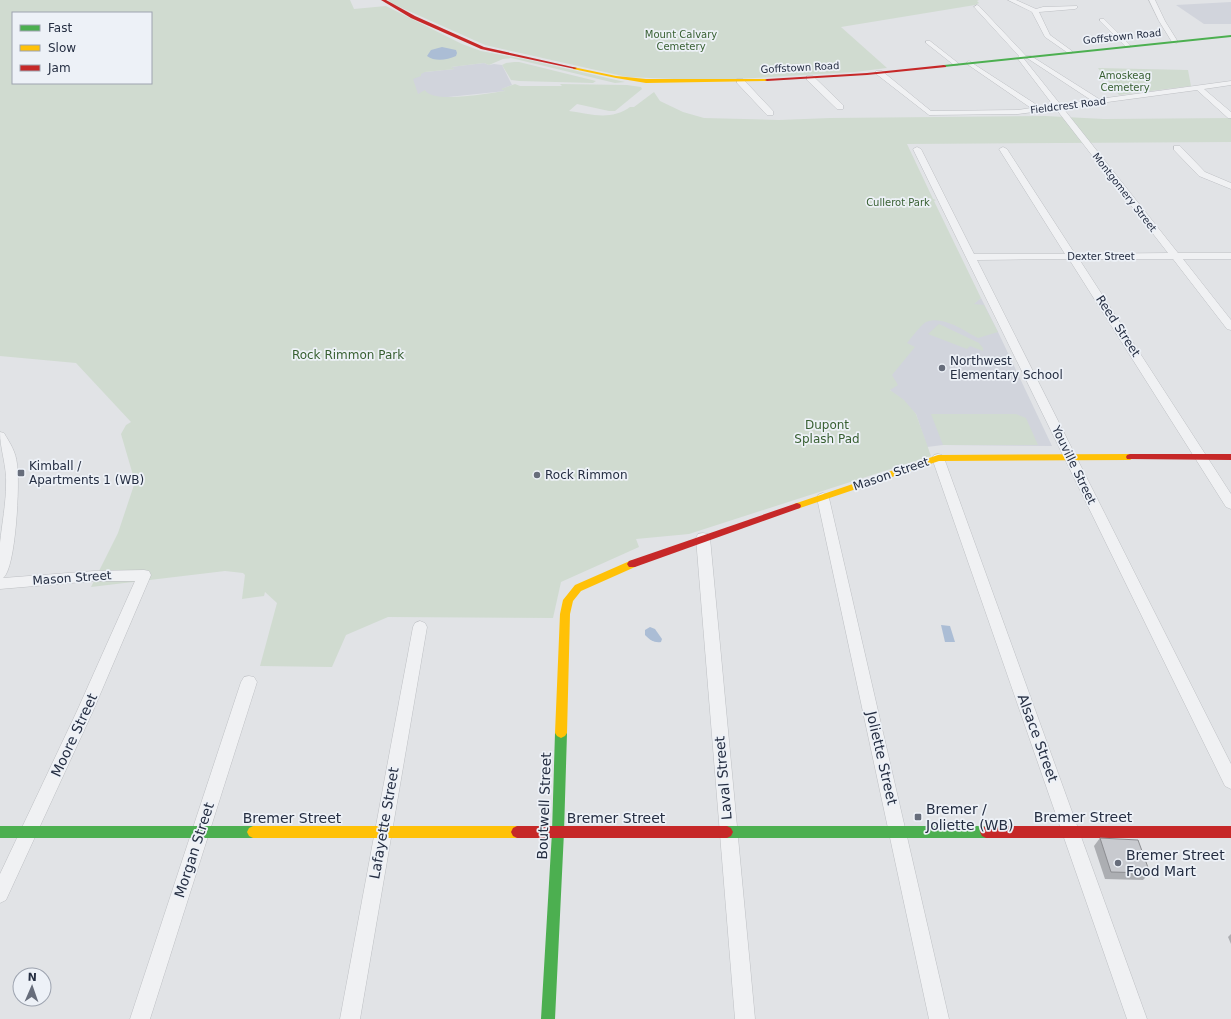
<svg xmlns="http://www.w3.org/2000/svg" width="1231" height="1019" font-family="'DejaVu Sans',sans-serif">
<rect width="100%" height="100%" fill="#e1e3e6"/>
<g fill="#d1d4dc">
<path d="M1231 2V24H1204L1176 5Z"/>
<path d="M484 63 489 65 494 64 502 65 512 85 502 89 506 91 419 100 407 72 417 71 425 72 454 69 450 67Z"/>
<path d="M981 298 998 332 1052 446 943 445 927 447 916 414 890 390 889 310 973 304Z"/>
</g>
<g fill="#d0dbd0" fill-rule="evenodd">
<path d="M0 0H350L354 9 386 6 462 44 481 51 529 60 625 82 615 83 511 58 503 59 489 65 484 63 451 67 455 69 425 72 421 74V76L413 79 418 94 425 90C432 104 489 93 505 91L501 89 515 84 520 86H562L560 84 627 85 641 87 642 89 615 111H609L577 104 569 111C590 114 611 121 630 107H634L654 92 660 101 683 112 704 118 779 120 830 118 1045 116 1104 119 1231 118V142L907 144 933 199 936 200 934 201 981 298 974 304 984 305 998 332 978 338C964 331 943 315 926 322 921 325 911 338 907 343L915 347 892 375 898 385 890 390 904 400 916 414 931 456 689 534 636 539 639 547 561 582 553 618 388 617 346 635 332 667 260 666 277 603 265 592 264 596 242 599 245 575 243 573 225 571 91 587 118 533 135 482 121 434 126 425 131 422 76 363 0 356ZM13 13H151V83H13Z"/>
<path d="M388 0H979L977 1 979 3 975 5 841 27 887 68 855 72 738 79H674L627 77 485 45 393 4Z"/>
<path d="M514 62H519L596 81 593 83 519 81 511 80 502 65 506 63Z"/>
<path d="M1098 68 1188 70 1191 86 1119 95Z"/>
<path d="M939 324 979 343 983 348V351L970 346 967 349 928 334Z"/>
<path d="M931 414H1016L1026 418 1038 445H943Z"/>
</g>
<g fill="#abbdd5">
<path d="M442 47 456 50 457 53 456 56C447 60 435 62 427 56L431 50Z"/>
<path d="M941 625 950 626 955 642H945Z"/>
<path d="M650 627 655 629 662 639 661 642C654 643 650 640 645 635V630Z"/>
</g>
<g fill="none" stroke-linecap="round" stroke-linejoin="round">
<g stroke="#bec0c4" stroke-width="1">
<g id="street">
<path d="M1008 0H1016L1036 9 1043 7 1077 6V8L1075 9 1039 12 1050 35 1072 51V53H1068L1045 37 1032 12Z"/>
<path d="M1149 0H1155L1165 21 1178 42 1177 43 1172 42 1159 21Z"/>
<path d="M977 5 979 6 1026 56H1031L1099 99 1231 81V85L1204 89 1231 112V118H1228L1197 90 1063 108 1178 253H1231V259H1183L1231 320V330L1227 329 1173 259H1079L1231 494V509L1226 507 1069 259 977 260 1231 764V789L1225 786 913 149 917 147 921 149 974 254H1065L999 149 1003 147 1007 149 1075 254 1168 253 1056 109 1018 114 929 115 875 73 876 71H882L931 111 1018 110 1031 108 967 64V62L969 61 1040 107 1053 105 1018 59 1017 58 1019 56 975 8 974 7ZM1026 58H1027L1091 100 1060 104 1024 59Z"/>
<path d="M1100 19H1104L1130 45V47H1126L1100 21Z"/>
<path d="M926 41H930L958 63V65H954L926 43Z"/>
<path d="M807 76H813L843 105V109H837L807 80Z"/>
<path d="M737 79H743L773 111V115H767L737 83Z"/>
<path d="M1174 146H1180L1205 172 1231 183V189L1199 176 1174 150Z"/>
<path d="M0 432 4 433C10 443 16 452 17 464 20 482 16 569 3 578L94 571 144 570 149 571 151 575 93 711 6 900 0 903V874L77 711 135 581H94L0 589C0 574 0 558 0 543 2 523 6 504 6 484 7 466 0 450 0 432Z"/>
<path d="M938 454 942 455 944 458 1147 1019H1127L932 458 934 455Z"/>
<path d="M823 493 828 495 829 498 949 1019H929L817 498 818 495Z"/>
<path d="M703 533 708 534 710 538 755 1019H735L696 538 698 534Z"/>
<path d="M420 621 425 623 427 627 360 1019H340L413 627 415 623Z"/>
<path d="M249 676 254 677 257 682 150 1019H130L241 682 244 677Z"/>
</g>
</g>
<use href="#street" fill="#f0f1f3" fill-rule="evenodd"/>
<g fill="#4caf50" fill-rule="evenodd">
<path d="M1231 35V37L944 67 942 66 944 65Z"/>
<path d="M561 728 565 730 567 733 564 832 555 1019H541L552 832 555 733 557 730Z"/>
<path d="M0 826H253L257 828 259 832 257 836 253 838H0Z"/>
<path d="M727 826H986L990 828 992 832 990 836 986 838H727L723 836 721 832 723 828Z"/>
</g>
<g fill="#ffc107" fill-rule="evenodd">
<path d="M573 67 616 76 646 79H767L769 80 767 81 646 83 616 78 573 69Z"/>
<path d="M1130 454 1134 457 1130 460 939 461 800 508 797 509 793 506 794 504 938 455Z"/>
<path d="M632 560 635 561 637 564 635 567 581 591 573 601 570 614 567 733 565 736 561 738 557 736 555 733 560 614 563 600 575 585Z"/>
<path d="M253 826H517L521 828 523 832 521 836 517 838H253L249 836 247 832 249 828Z"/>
</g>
<g fill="#c62828" fill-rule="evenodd">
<path d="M381 0H386L415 16 484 47 577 68 575 69 481 49 411 18Z"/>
<path d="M944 65 946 66V67L867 75 767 81 765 80 767 79 867 73Z"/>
<path d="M1130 454H1231V460L1127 459 1126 457 1127 455Z"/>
<path d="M797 503 800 504 801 506 800 508 635 567H629L627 564 629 561Z"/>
<path d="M517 826H727L731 828 733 832 731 836 727 838H517L513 836 511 832 513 828Z"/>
<path d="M986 826H1231V838H986L982 836 980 832 982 828Z"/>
</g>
</g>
<g fill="#acaeb2">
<path d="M1100 838 1150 873 1143 880 1105 879 1094 846Z"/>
<path d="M1231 934V944L1228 937Z"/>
</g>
<path fill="#c8cacf" stroke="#8c8d91" d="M1100 838 1138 840 1150 873 1111 872Z"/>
<g fill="#676d7b" stroke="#edf1f7" stroke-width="1.5">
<circle cx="942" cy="368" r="4"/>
<rect x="17" y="469" width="8" height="8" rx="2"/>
<circle cx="537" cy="475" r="4"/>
<rect x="914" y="813" width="8" height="8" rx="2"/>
<circle cx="1118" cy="863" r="4"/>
</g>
<g text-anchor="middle" stroke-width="3.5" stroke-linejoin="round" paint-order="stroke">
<g font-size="10" fill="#375f31" stroke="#edf1f7">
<text x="681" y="38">Mount Calvary<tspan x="681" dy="12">Cemetery</tspan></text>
<text x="1125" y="79">Amoskeag<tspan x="1125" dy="12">Cemetery</tspan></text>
<text x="898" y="206">Cullerot Park</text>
</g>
<g font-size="10" fill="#252e42" stroke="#edf1f7">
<text transform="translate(1122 36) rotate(-6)" y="4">Goffstown Road</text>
<text transform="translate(800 67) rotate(-3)" y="4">Goffstown Road</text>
<text transform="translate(1068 105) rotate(-7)" y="4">Fieldcrest Road</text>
<text transform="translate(1125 192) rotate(52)" y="4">Montgomery Street</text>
<text x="1101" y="260">Dexter Street</text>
</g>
<g font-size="12" fill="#252e42" stroke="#edf1f7">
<text transform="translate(1118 326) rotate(57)" y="4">Reed Street</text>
<text transform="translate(1074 465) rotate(64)" y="4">Youville Street</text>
<text transform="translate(891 474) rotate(-19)" y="4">Mason Street</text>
<text transform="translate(72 578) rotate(-4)" y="4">Mason Street</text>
</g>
<g font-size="12" fill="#375f31" stroke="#edf1f7">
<text x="348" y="359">Rock Rimmon Park</text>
<text x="827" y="429">Dupont<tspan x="827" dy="14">Splash Pad</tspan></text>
</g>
<g font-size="12" fill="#252e42" stroke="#edf1f7" text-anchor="start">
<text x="950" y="365">Northwest<tspan x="950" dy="14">Elementary School</tspan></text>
<text x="29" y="470">Kimball /<tspan x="29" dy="14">Apartments 1 (WB)</tspan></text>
<text x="545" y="479">Rock Rimmon</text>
</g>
<g font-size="14" fill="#252e42" stroke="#edf1f7">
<text transform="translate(74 735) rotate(-65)" y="5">Moore Street</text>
<text transform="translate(1038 738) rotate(70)" y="5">Alsace Street</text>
<text transform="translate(882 758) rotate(77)" y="5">Joliette Street</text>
<text transform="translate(723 778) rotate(-95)" y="5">Laval Street</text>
<text transform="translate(544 806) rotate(-88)" y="5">Boutwell Street</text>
<text x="1083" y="822">Bremer Street</text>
<text x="292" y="823">Bremer Street</text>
<text x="616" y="823">Bremer Street</text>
<text transform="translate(384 823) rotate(-80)" y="5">Lafayette Street</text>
<text transform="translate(194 850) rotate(-72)" y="5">Morgan Street</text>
</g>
<g font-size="14" fill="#252e42" stroke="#edf1f7" text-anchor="start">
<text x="926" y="814">Bremer /<tspan x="926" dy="16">Joliette (WB)</tspan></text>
<text x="1126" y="860">Bremer Street<tspan x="1126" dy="16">Food Mart</tspan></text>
</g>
</g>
<rect x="12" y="12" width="140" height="72" fill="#edf1f7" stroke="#9da3af"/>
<rect x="20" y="25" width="20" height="6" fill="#4caf50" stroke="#9da3af"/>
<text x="48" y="32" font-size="12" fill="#252e42">Fast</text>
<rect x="20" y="45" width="20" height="6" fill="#ffc107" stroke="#9da3af"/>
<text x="48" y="52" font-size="12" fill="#252e42">Slow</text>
<rect x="20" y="65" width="20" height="6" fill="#c62828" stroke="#9da3af"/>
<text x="48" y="72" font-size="12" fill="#252e42">Jam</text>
<g transform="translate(32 987) rotate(2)"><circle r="19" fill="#edf1f7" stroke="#9da3af"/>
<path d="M0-3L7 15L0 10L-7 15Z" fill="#676d7b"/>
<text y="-6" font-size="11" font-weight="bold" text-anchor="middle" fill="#252e42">N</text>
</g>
</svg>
